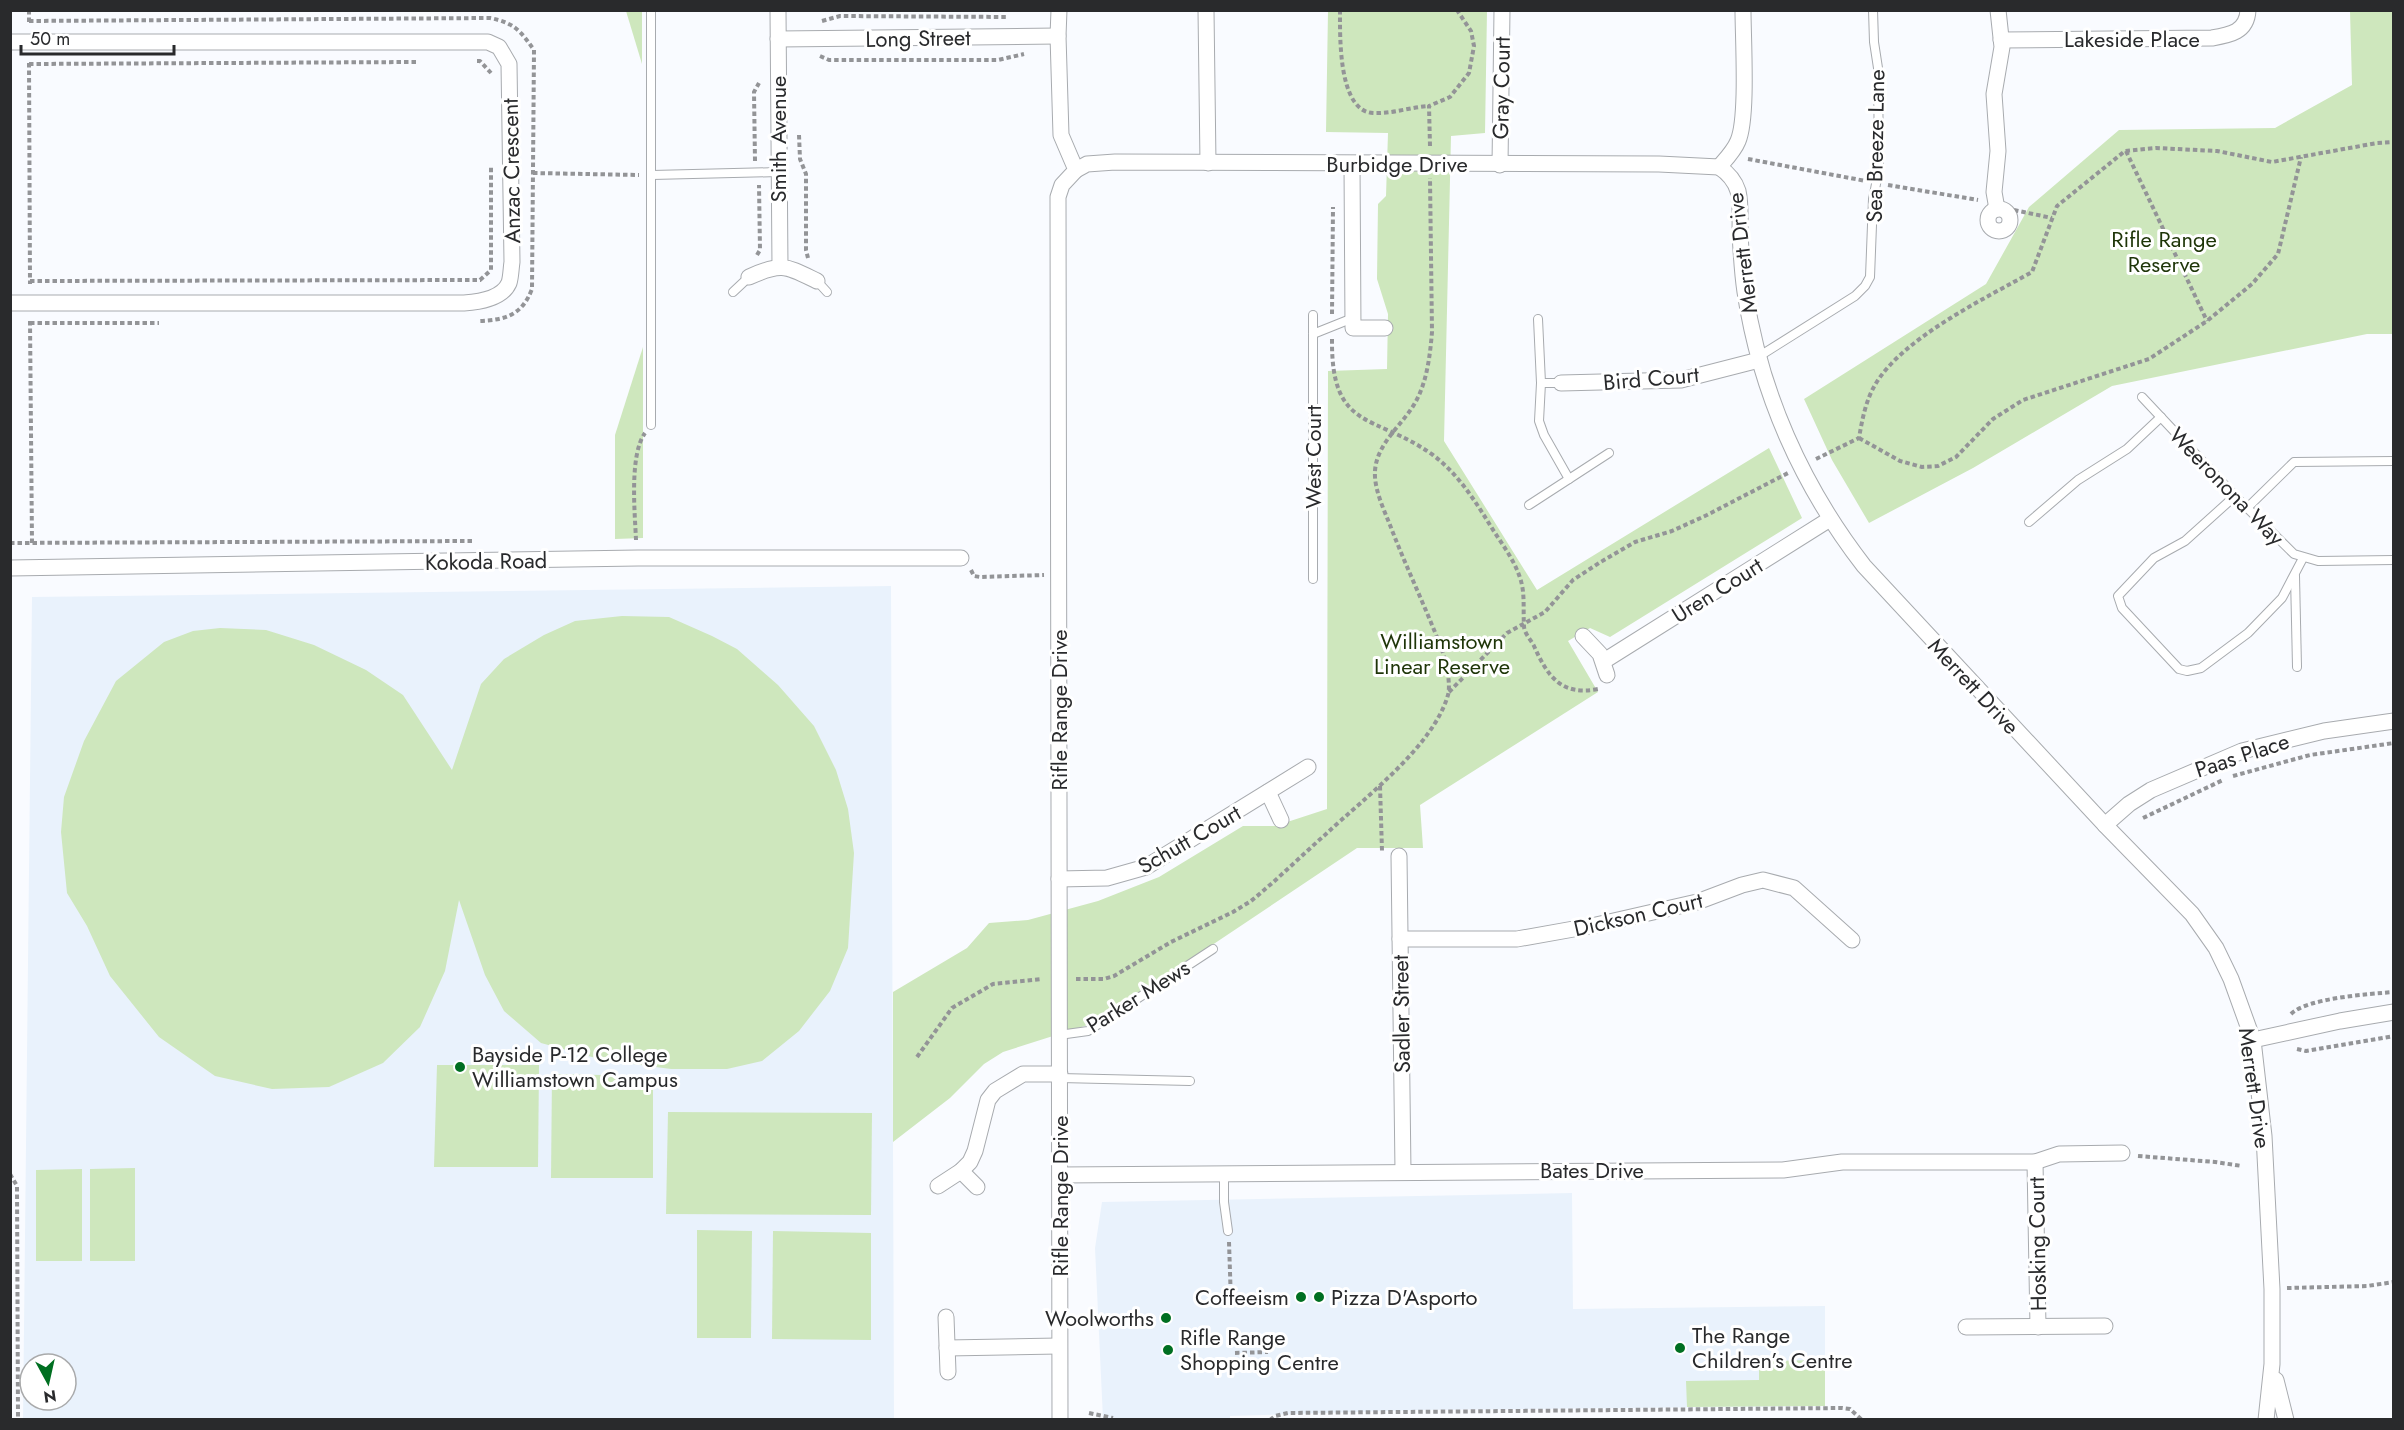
<svg xmlns="http://www.w3.org/2000/svg" width="2404" height="1430" font-family="Jost,sans-serif">
<rect width="100%" height="100%" fill="#f9fbff"/>
<g fill="#e9f2fc" fill-rule="evenodd">
<path d="M891 586 894 1419 23 1420 32 597ZM30 1364H66V1400H30Z"/>
<path d="M1572 1193 1573 1309 1825 1306V1406L1415 1410 1230 1416V1420L1103 1419 1095 1248 1102 1202Z"/>
</g>
<g fill="#cee7bd">
<path d="M626 11H642V64Z"/>
<path d="M1328 11H1487L1485 133 1451 136 1444 441 1537 590 1769 448 1802 518 1610 637 1590 628 1568 641 1598 692 1420 805 1423 848H1357L1097 1022 1003 1052 984 1064 950 1098 893 1142V992L967 948 989 923 1028 920 1098 901 1159 877 1243 826H1275L1327 809 1328 371 1387 369 1388 314 1377 279 1378 204 1386 196 1388 133 1326 132Z"/>
<path d="M2350 11H2393V334H2367L2112 386 1973 468 1869 523 1832 460 1804 399 1986 284 2029 207 2119 130 2275 128 2352 85Z"/>
<path d="M643 347V538L615 539V435Z"/>
<path d="M622 616 669 617 712 636 737 649 778 685 814 726 836 770 848 809 854 853 848 948 830 991 799 1031 762 1061 727 1069H671L603 1060 541 1043 504 1011 485 975 459 900 445 971 420 1027 383 1063 329 1087 272 1089 215 1076 159 1037 110 976 87 926 67 893 61 832 64 797 84 741 116 681 164 642 193 631 220 628 266 630 314 645 366 670 403 695 452 770 481 684 504 659 544 635 575 621Z"/>
<path d="M437 1065H539L538 1167H434Z"/>
<path d="M552 1074 653 1076V1178H551Z"/>
<path d="M668 1112 872 1113 871 1215 666 1214Z"/>
<path d="M135 1168V1261H90V1169Z"/>
<path d="M82 1169V1261H36V1170Z"/>
<path d="M697 1230 752 1231 751 1338H697Z"/>
<path d="M773 1231 871 1233V1340L772 1339Z"/>
<path d="M1825 1360V1406L1687 1407 1686 1381 1759 1380V1361Z"/>
</g>
<g fill="none" stroke-linecap="round" stroke-linejoin="round">
<g stroke="#a8abaf" stroke-width="10">
<g id="lane">
<path d="M652 175 778 172"/>
<path d="M817 281 827 292"/>
<path d="M733 292 749 277"/>
<path d="M1313 315V579"/>
<path d="M1538 319 1541 383 1539 421 1544 435 1569 479"/>
<path d="M1313 334 1353 318"/>
<path d="M1758 357 1855 296 1865 286 1870 277 1873 199 1879 169 1878 68 1874 42 1873 10"/>
<path d="M1541 383H1561"/>
<path d="M2142 397 2235 496 2294 554 2318 561 2394 560"/>
<path d="M651 425V10"/>
<path d="M2235 496 2185 541 2154 558 2118 596 2122 608 2179 669 2187 671 2201 668 2248 633 2282 598 2303 558"/>
<path d="M1529 505 1609 453"/>
<path d="M2247 508 2294 462 2394 461"/>
<path d="M2029 522 2078 480 2127 449 2161 417"/>
<path d="M2295 576 2297 667"/>
<path d="M1059 1035 1088 1031 1213 949"/>
<path d="M1060 1078 1190 1081"/>
<path d="M1224 1174V1202L1228 1231"/>
</g>
</g>
<g stroke="#a8abaf" stroke-width="17">
<g id="street">
<path d="M778 10 780 267"/>
<path d="M1059 10 1058 36 1061 135 1076 170 1062 185 1058 197 1060 1420"/>
<path d="M1206 10 1208 163"/>
<path d="M1743 10C1743 39 1748 118 1738 141 1734 151 1726 159 1719 167 1728 173 1735 181 1738 191 1741 204 1740 219 1740 233 1741 252 1742 272 1745 292 1760 392 1802 486 1864 566L2105 825 2192 914 2216 948 2231 979 2253 1040 2264 1136 2272 1289V1364L2266 1420"/>
<path d="M778 39 1058 36"/>
<path d="M2001 40 2212 38C2230 35 2247 32 2248 10"/>
<path d="M10 42H488L499 47 509 64 512 262C511 268 511 277 509 283 502 299 479 302 464 303H10"/>
<path d="M1352 164 1353 328H1385"/>
<path d="M1500 165 1502 10"/>
<path d="M1076 170 1087 164 1115 162 1659 164 1719 167"/>
<path d="M1997 209 1994 192 1998 151 1994 94 2002 47 1998 10"/>
<circle cx="1999" cy="220" r="11"/>
<path d="M749 277C782 262 786 266 817 281"/>
<path d="M1561 383 1681 380 1759 360"/>
<path d="M10 568 638 558H961"/>
<path d="M1583 636 1600 654 1607 675"/>
<path d="M1604 661 1830 519"/>
<path d="M1268 792 1281 820"/>
<path d="M2105 825 2129 804 2151 790 2242 751 2324 731 2394 721"/>
<path d="M1399 856 1403 1171"/>
<path d="M1059 879 1107 878 1146 867 1308 767"/>
<path d="M1400 939H1517L1596 925 1697 902 1742 885 1763 880 1794 888 1852 940"/>
<path d="M2253 1040 2340 1021 2394 1012"/>
<path d="M2035 1162 2038 1327"/>
<path d="M961 1171 977 1187"/>
<path d="M1060 1175 1783 1170 1842 1162H2035L2059 1154 2122 1153"/>
<path d="M938 1186 961 1171 970 1162 975 1151 988 1100 995 1091 1023 1074H1060"/>
<path d="M946 1317 948 1372"/>
<path d="M1966 1327 2105 1326"/>
<path d="M947 1348 1059 1346"/>
<path d="M2276 1380 2286 1420"/>
</g>
</g>
<g stroke="#939497" stroke-width="4" stroke-dasharray="4.5 3" stroke-linecap="butt">
<path d="M29 10V23"/>
<path d="M1340 10C1340 36 1338 111 1373 113 1392 114 1411 107 1429 106"/>
<path d="M29 21 490 18C514 23 520 30 534 50L532 289C522 315 506 320 479 321"/>
<path d="M822 21 840 16 1008 17"/>
<path d="M820 56 829 60H998L1024 54"/>
<path d="M477 61H480L491 73"/>
<path d="M29 63 30 284"/>
<path d="M29 64 416 62"/>
<path d="M799 135 800 159 806 174V250L808 258"/>
<path d="M1430 146 1429 106 1450 97 1469 73 1474 46 1471 31 1457 10"/>
<path d="M2126 151 2207 321"/>
<path d="M1748 159 1866 181"/>
<path d="M755 161 754 92 759 83"/>
<path d="M533 173 639 175"/>
<path d="M1888 185 1978 200"/>
<path d="M2014 210 2052 218"/>
<path d="M757 255 760 250 759 185"/>
<path d="M30 281 480 280 491 270V165"/>
<path d="M1332 314 1333 207"/>
<path d="M30 321 32 543"/>
<path d="M30 323H159"/>
<path d="M1332 339C1331 432 1374 413 1433 455 1457 473 1474 499 1490 525 1501 543 1515 560 1521 581 1525 595 1523 611 1524 626 1524 633 1531 640 1534 646 1548 677 1561 696 1598 689"/>
<path d="M1859 438 1900 461 1922 467 1938 466 1956 457 1993 419 2023 400 2149 359 2207 321 2252 284 2278 254 2301 157"/>
<path d="M1816 459 1859 438C1862 420 1866 400 1875 385 1902 338 1986 298 2032 272L2057 206 2125 151 2156 148 2217 151 2272 162 2377 143 2394 142"/>
<path d="M636 540C635 514 629 455 645 433"/>
<path d="M10 543 473 541"/>
<path d="M971 570 974 576 980 577 1044 575"/>
<path d="M1449 692 1507 633 1545 612 1573 580 1599 563 1635 542 1672 531 1707 515 1788 473"/>
<path d="M2233 776 2310 755 2394 743"/>
<path d="M1380 786 1382 851"/>
<path d="M2143 818 2223 780"/>
<path d="M1076 979H1104L1114 976 1171 942 1233 912 1251 901C1277 880 1301 856 1326 834 1364 798 1433 747 1448 695 1451 684 1446 661 1442 650 1426 608 1406 567 1390 525 1384 510 1376 493 1375 477 1373 446 1401 427 1415 403 1427 382 1430 356 1432 332L1430 178"/>
<path d="M2291 1014C2307 998 2369 994 2394 992"/>
<path d="M2297 1049 2306 1051 2394 1036"/>
<path d="M917 1057 952 1008 993 984 1042 979"/>
<path d="M2138 1156 2215 1162 2242 1166"/>
<path d="M10 1174 17 1186 18 1420"/>
<path d="M1229 1242 1231 1302 1235 1305"/>
<path d="M2287 1288 2367 1286 2394 1282"/>
<path d="M1235 1353 1268 1352"/>
<path d="M1089 1413 1113 1418"/>
<path d="M1270 1420 1275 1416 1288 1413 1842 1408 1850 1409 1862 1420"/>
</g>
<use href="#lane" stroke="#fff" stroke-width="8"/>
<use href="#street" stroke="#fff" stroke-width="15"/>
</g>
<g fill="#006f21" stroke="#fff" stroke-width="2">
<circle cx="460" cy="1067" r="6"/>
<circle cx="1301" cy="1297" r="6"/>
<circle cx="1319" cy="1297" r="6"/>
<circle cx="1166" cy="1318" r="6"/>
<circle cx="1680" cy="1348" r="6"/>
<circle cx="1168" cy="1350" r="6"/>
</g>
<g text-anchor="middle" stroke-width="6" stroke-linejoin="round" paint-order="stroke">
<g font-size="22" fill="#292a2c" stroke="#fff">
<text transform="translate(918 38) rotate(-1)" y="8">Long Street</text>
<text x="2132" y="47">Lakeside Place</text>
<text transform="translate(1501 88) rotate(-89)" y="8">Gray Court</text>
<text transform="translate(778 139) rotate(-90)" y="8">Smith Avenue</text>
<text transform="translate(1875 146) rotate(-89)" y="8">Sea Breeze Lane</text>
<text x="1397" y="172">Burbidge Drive</text>
<text transform="translate(511 171) rotate(-91)" y="8">Anzac Crescent</text>
<text transform="translate(1742 253) rotate(-97)" y="8">Merrett Drive</text>
<text transform="translate(1651 378) rotate(-5)" y="8">Bird Court</text>
<text transform="translate(1313 457) rotate(-90)" y="8">West Court</text>
<text transform="translate(2227 486) rotate(46)" y="8">Weeronona Way</text>
<text transform="translate(486 561) rotate(-1)" y="8">Kokoda Road</text>
<text transform="translate(1717 590) rotate(-32)" y="8">Uren Court</text>
<text transform="translate(1974 686) rotate(47)" y="8">Merrett Drive</text>
<text transform="translate(1059 710) rotate(-90)" y="8">Rifle Range Drive</text>
<text transform="translate(2242 755) rotate(-18)" y="8">Paas Place</text>
<text transform="translate(1189 839) rotate(-30)" y="8">Schutt Court</text>
<text transform="translate(1638 914) rotate(-13)" y="8">Dickson Court</text>
<text transform="translate(1138 996) rotate(-32)" y="8">Parker Mews</text>
<text transform="translate(1401 1014) rotate(-91)" y="8">Sadler Street</text>
<text transform="translate(2255 1088) rotate(82)" y="8">Merrett Drive</text>
<text x="1592" y="1178">Bates Drive</text>
<text transform="translate(1060 1196) rotate(-90)" y="8">Rifle Range Drive</text>
<text transform="translate(2037 1244) rotate(-91)" y="8">Hosking Court</text>
</g>
<g font-size="22" fill="#1e3508" stroke="#fff">
<text x="2164" y="247">Rifle Range<tspan x="2164" dy="25">Reserve</tspan></text>
<text x="1442" y="649">Williamstown<tspan x="1442" dy="25">Linear Reserve</tspan></text>
</g>
<g font-size="22" fill="#292a2c" stroke="#fff" text-anchor="start">
<text x="472" y="1062">Bayside P-12 College<tspan x="472" dy="25">Williamstown Campus</tspan></text>
<text x="1289" y="1305" text-anchor="end">Coffeeism</text>
<text x="1331" y="1305">Pizza D'Asporto</text>
<text x="1154" y="1326" text-anchor="end">Woolworths</text>
<text x="1692" y="1343">The Range<tspan x="1692" dy="25">Children’s Centre</tspan></text>
<text x="1180" y="1345">Rifle Range<tspan x="1180" dy="25">Shopping Centre</tspan></text>
</g>
</g>
<rect width="2404" height="1430" fill="none" stroke="#292a2c" stroke-width="24"/>
<g transform="translate(48 1382) rotate(172)"><circle r="28" fill="#ffffff" stroke="#a9aaab" stroke-width="1.5"/>
<path d="M0-4.5L10 22L0 15L-10 22Z" fill="#006f21"/>
<text y="-9" font-size="16" font-weight="bold" text-anchor="middle" fill="#292a2c">N</text>
</g>
<path d="M21 45v9h153v-9" fill="none" stroke="#292a2c" stroke-width="3"/>
<text x="30" y="45" font-size="18" fill="#292a2c" stroke="#ffffff" stroke-width="4.5" paint-order="stroke">50 m</text>
</svg>
